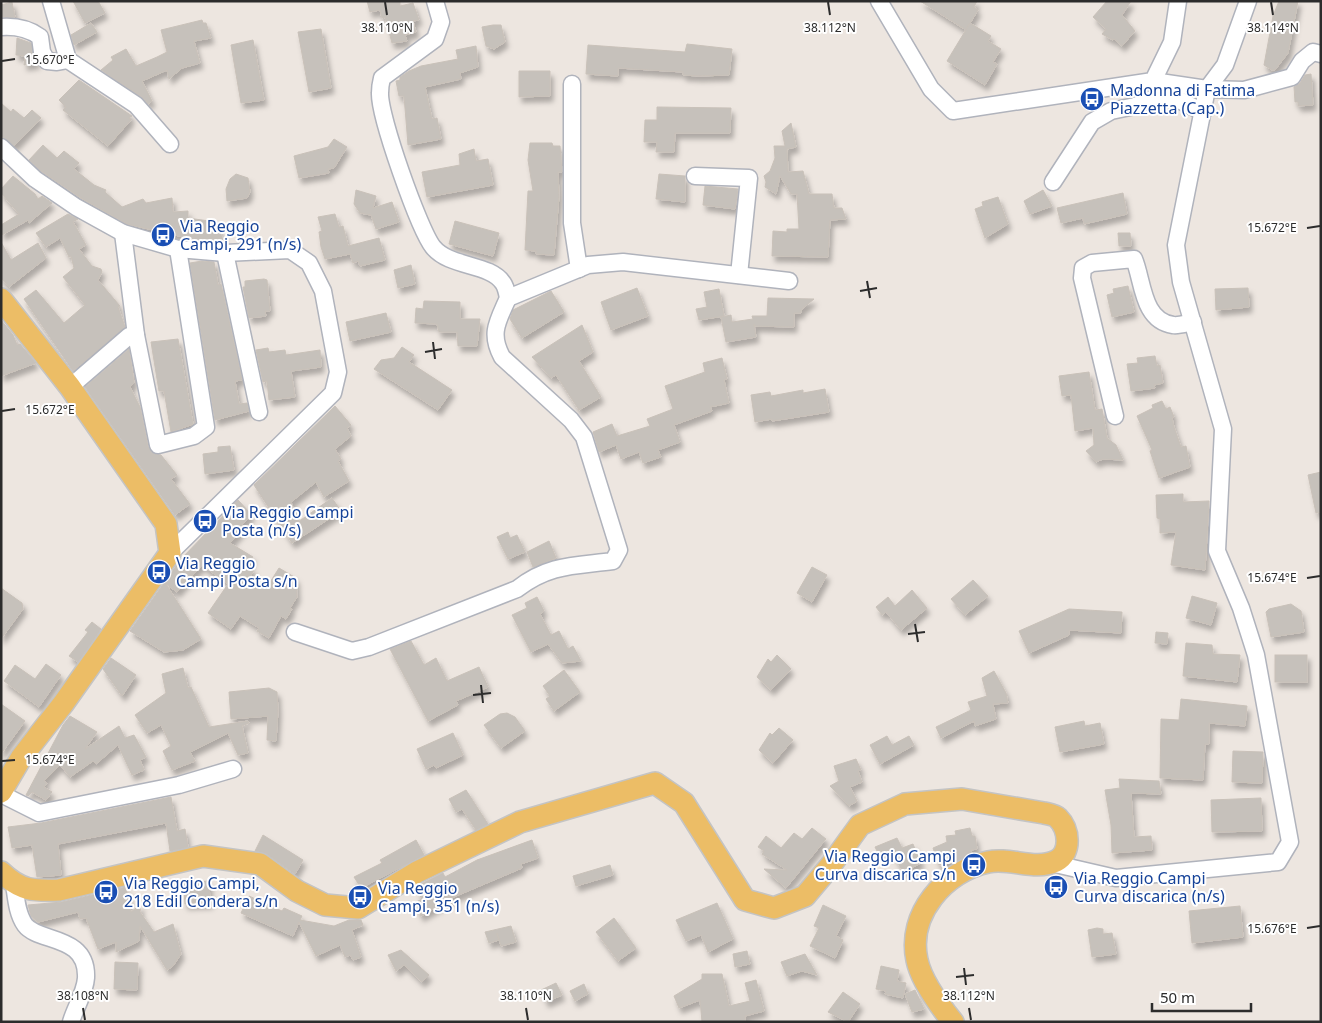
<svg xmlns="http://www.w3.org/2000/svg" width="1322" height="1023" font-family="'Noto Sans',sans-serif">
<defs>
<filter id="shadow"><feDropShadow dx="3" dy="5.5" stdDeviation="2.5" flood-color="#0004"/></filter>
</defs>
<rect width="100%" height="100%" fill="#ede6e0"/>
<g fill="#c6c1bb" stroke="#c9c1b9" filter="url(#shadow)">
<path d="M73 1H98L105 13 85 23Z"/>
<path d="M367 1H400V6L413 3 419 20 413 21 416 32 405 35 407 41 392 43 385 17 382 18 380 10 370 12Z"/>
<path d="M920 1H977L974 7 978 10 966 30Z"/>
<path d="M1107 1H1131L1122 15 1135 31 1122 46 1114 39 1113 40 1102 34 1106 29 1093 17Z"/>
<path d="M1279 1H1298L1288 53 1275 70H1272L1264 65 1273 16Z"/>
<path d="M12 2 15 17H1V5Z"/>
<path d="M202 20 203 23H206L211 38 194 41 200 63 182 68 169 79 167 70 142 81 152 101 148 104 142 97 101 70 113 60 111 57 126 49 136 66 157 57 167 52 161 30Z"/>
<path d="M91 23 97 32 74 45 71 35Z"/>
<path d="M970 23 991 36 988 41 1001 49 993 62 997 64 985 85 947 61Z"/>
<path d="M493 25H501L505 42 494 49 486 46 482 27Z"/>
<path d="M321 29 331 88 309 92 298 32Z"/>
<path d="M17 38 31 43 37 63 24 65 25 56 16 55Z"/>
<path d="M253 40 264 100 241 103 231 45Z"/>
<path d="M687 44 732 49 729 75 699 76 683 75V72L618 68V76L586 74 588 45 685 52Z"/>
<path d="M476 46 478 67 460 73 461 79 425 87 432 119 437 118 441 139 408 145 404 96H399L396 81 400 80V77L409 71 421 66 458 59 456 50Z"/>
<path d="M519 71H550V96L519 97Z"/>
<path d="M1311 74 1313 105 1298 106V102H1295L1294 87 1300 83 1305 75Z"/>
<path d="M79 80 132 116 129 118 131 120 108 146 63 110 66 107 59 100Z"/>
<path d="M1 103 11 112 13 109 24 118 32 110 41 118 14 146 1 136Z"/>
<path d="M657 107 731 108 730 133H675L674 152H656L657 142H644L645 120H657Z"/>
<path d="M791 123 796 147 787 149 788 172 803 171 809 194H832L834 208H842L846 219 830 220 828 257 772 256 773 231 787 232V229H799L797 194H791L780 176 776 194 765 187 766 182 764 176 770 171 775 158 774 146H785L782 131Z"/>
<path d="M334 139 347 147 334 168 328 169 329 173 299 178 294 156 328 147Z"/>
<path d="M530 143H552L553 146H560L562 172H558L559 196 554 255 536 254V251L525 250 528 191H533L528 160Z"/>
<path d="M43 145 57 158 64 151 79 163 74 169 94 185 106 190 105 192 122 207 143 199 146 203 172 198 173 212 188 211V218L216 222 224 243 196 240 127 224 81 198 41 171 29 160Z"/>
<path d="M474 149 476 161 488 159 493 185 427 197 422 172 460 165 459 154Z"/>
<path d="M236 174 248 178 250 192 247 198 227 201 226 189 230 179Z"/>
<path d="M659 174 685 176V202L656 199Z"/>
<path d="M13 176 35 194 38 199 42 196 52 203 29 223 28 220 2 235 1 225 19 214 1 193V189Z"/>
<path d="M705 186 738 189 735 209 703 205Z"/>
<path d="M356 190 376 196 373 208 392 202 399 222 376 229 371 215 360 213 354 204Z"/>
<path d="M1043 190 1052 206 1030 214 1024 201Z"/>
<path d="M1123 193 1127 214 1084 224 1083 218 1061 223 1057 208Z"/>
<path d="M998 197 1008 224 985 238 975 209 983 206 982 202Z"/>
<path d="M68 214 78 219 73 222 86 245 79 249 92 266 101 269 102 272 98 280 120 306 118 307 125 327 73 371 24 299 36 290 64 323 85 305 63 277 74 268 71 256 69 257 60 238 46 247 36 233Z"/>
<path d="M335 214 339 227 343 226 348 246 379 238 385 260 360 266 358 261 353 263 350 254 325 259 321 247 319 232 322 231 318 217Z"/>
<path d="M455 221 499 233 493 256 449 244Z"/>
<path d="M1118 233H1130L1131 246H1119Z"/>
<path d="M1 242 11 260 38 243 46 258 9 287 1 278Z"/>
<path d="M202 261 214 262 218 285 221 284 242 380 235 381 239 404 247 403 249 411 215 420 190 263Z"/>
<path d="M411 265 415 284 398 288 394 270Z"/>
<path d="M264 279 267 280 270 311H265L266 316 249 318 243 287H245V281Z"/>
<path d="M1128 286 1134 312 1112 317 1107 295 1114 293 1113 289Z"/>
<path d="M637 288 648 316 611 330 601 302Z"/>
<path d="M1248 288 1249 307 1216 310 1215 289Z"/>
<path d="M719 289 724 316 699 320 696 309 707 307 704 292Z"/>
<path d="M551 291 564 312 522 338 510 319 513 310Z"/>
<path d="M768 298 814 299 801 310V313H794V327L754 326V324L756 337 726 342 721 317 731 315 732 322 753 319 752 316H767Z"/>
<path d="M424 301 460 302V319H480L477 346H458L457 332H439L437 324 415 323 416 308 423 309Z"/>
<path d="M386 313 391 332 350 341 346 322Z"/>
<path d="M1 320 13 335 17 345 20 344 36 363 1 376Z"/>
<path d="M582 325 593 352 579 361 601 397 579 410 556 375 551 378 532 357Z"/>
<path d="M178 339 193 424 171 432 164 391H159L151 342Z"/>
<path d="M402 347 414 355 409 362 452 390 438 410 374 369 381 360 394 358Z"/>
<path d="M268 348 269 352 285 350 286 355 320 350 321 367 291 371 295 397 269 400 267 381 263 382 256 350Z"/>
<path d="M129 349 134 383 130 387 140 407 148 447 155 454 161 455 177 475 171 479 190 504 175 515 85 387Z"/>
<path d="M1155 356 1157 366 1160 365 1163 383 1154 385 1155 388 1131 391 1127 364 1138 363 1137 358Z"/>
<path d="M722 358 727 379 724 380 729 403 710 407 712 411 674 425 680 442 658 450 661 457 643 463 639 452 621 459 616 445 599 452 593 432 612 424 617 436 650 426 647 419 673 409 665 386 705 372 703 363Z"/>
<path d="M1089 372 1095 410 1102 409 1107 438 1116 445 1123 460 1103 459 1096 462 1086 451 1094 445 1093 428 1075 431 1071 395 1062 396 1059 376Z"/>
<path d="M825 389 829 412 772 421V419L755 422 751 395 770 392 771 396 803 390V393Z"/>
<path d="M1162 401 1166 409 1170 407 1174 417 1172 418 1174 427 1181 447 1186 446 1190 467 1159 478 1150 451 1152 450 1137 416 1153 408 1152 405Z"/>
<path d="M335 406 351 425 347 428 351 436 335 449 341 459 338 461 349 481 324 497 316 482 291 502 298 522 332 498 341 511 292 543 254 485Z"/>
<path d="M230 446 234 470 205 474 203 454 218 452V447Z"/>
<path d="M1321 472V512L1316 513 1308 475Z"/>
<path d="M1183 494V502L1209 501 1205 570 1171 565 1176 532 1160 533V519L1157 518 1156 495Z"/>
<path d="M238 500 252 515 242 524 245 527 230 543 253 557 248 566 254 570 250 577 267 587 279 568 296 578 297 597 290 608 292 609 286 619 281 616 269 638 257 631 259 628 240 616 231 629 208 613 228 584 202 565 177 592 166 584 201 639 183 650 164 652 130 631 181 559Z"/>
<path d="M508 532 510 538 517 535 525 552 508 559 497 537Z"/>
<path d="M549 541 556 558 533 567 527 552Z"/>
<path d="M812 567 827 575 812 602 797 593Z"/>
<path d="M973 580 988 596 965 615 951 599Z"/>
<path d="M1 588 22 603 23 609 1 639Z"/>
<path d="M912 590 927 608 901 630 886 612 882 615 876 607 888 597 895 606Z"/>
<path d="M1192 596 1217 603 1211 625 1186 618Z"/>
<path d="M537 597 544 611 540 614 551 635 559 631 568 649 573 646 581 661 562 663 548 644 531 652 512 615 527 608 525 603Z"/>
<path d="M1291 604 1301 611 1304 632 1271 637 1266 612 1269 609Z"/>
<path d="M1069 609 1122 612 1121 633 1069 630V635L1029 653 1019 631Z"/>
<path d="M92 622 101 629 78 662 69 656 88 632 85 630Z"/>
<path d="M1156 632 1168 633 1167 644 1155 643Z"/>
<path d="M411 641 424 665 436 658 447 681 479 667 488 687 456 701 458 705 428 721 390 649Z"/>
<path d="M1186 643 1212 645 1213 654 1240 655 1237 682 1183 676Z"/>
<path d="M777 655 791 669 771 690 757 677 768 659 771 662Z"/>
<rect x="1275" y="655" width="32" height="27"/>
<path d="M111 658 136 675 122 696 103 669Z"/>
<path d="M46 664 61 675 39 707 4 681 15 665 35 679Z"/>
<path d="M183 668 188 688 191 687 209 727 248 721 249 723 242 726 248 753 238 755 228 733 190 752 195 761 172 770 163 751 171 746 161 725 147 733 135 715 166 693 162 674Z"/>
<path d="M564 670 580 692 554 711 546 699 550 696 543 686Z"/>
<path d="M994 671 1006 693 1008 703 993 704 996 719 975 726 974 721 941 738 936 727 971 710 968 702 987 696 982 678Z"/>
<path d="M269 688 277 692 278 711 276 741 267 740 268 716 231 719 229 692Z"/>
<path d="M1181 699 1247 706 1245 726 1209 723V744H1205L1203 780 1160 778 1161 719 1179 720Z"/>
<path d="M1 704 25 721 1 754Z"/>
<path d="M507 713 515 717 525 731 501 748 484 725 500 714Z"/>
<path d="M70 716 97 732 85 749 119 726 125 738 134 735 146 757 140 760 144 770 132 775 118 745 96 764 93 761 70 777 60 765 44 781 47 783 44 787 52 792 46 800 32 792 28 796 26 795 63 725Z"/>
<path d="M1084 721 1085 726 1100 723 1104 744 1060 752 1055 727Z"/>
<path d="M779 728 793 740 773 763 759 750 770 733 772 735Z"/>
<path d="M453 733 463 755 436 768 434 765 426 769 417 749Z"/>
<path d="M887 736 892 745 909 736 914 745 880 764 870 745Z"/>
<path d="M1233 751 1263 752 1262 783 1232 782Z"/>
<path d="M856 759 861 770 858 771 862 782 850 787 857 801 849 806 830 786 839 781 834 766Z"/>
<path d="M1119 779 1159 781 1161 794 1131 793 1134 837 1151 836 1152 850 1112 853 1111 825 1105 790 1120 788Z"/>
<path d="M466 790 488 824 476 830 462 809 456 812 449 799Z"/>
<path d="M171 797 177 831 185 829 188 847 170 851 166 823 58 844 61 875 37 877 32 845 12 848 8 827 41 823Z"/>
<path d="M1261 798 1262 831 1212 832 1211 800Z"/>
<path d="M812 828 826 839 786 888 764 869 787 870 762 854 764 851 758 847 766 836 781 848 794 833 802 839Z"/>
<path d="M970 828 972 836H975L977 849 971 850 972 854 954 862 939 865 933 848 947 842 946 836 956 835 955 831Z"/>
<path d="M263 835 303 860 295 874 267 854 255 851Z"/>
<path d="M897 838 902 848 913 844 921 863 903 872 892 852 880 857 875 847Z"/>
<path d="M416 840 424 855 361 888 354 877 382 863 380 860Z"/>
<path d="M532 840 538 858 521 864 522 868 456 896 421 916 414 903 422 899 417 891 422 888 421 884 443 873 445 877 477 860Z"/>
<path d="M610 865 613 875 576 886 573 876Z"/>
<path d="M209 881 210 903 185 904 183 882Z"/>
<path d="M126 887 131 912 141 904 140 912 154 932 173 924 181 954 173 966 167 970 140 926 139 941 116 952V942L98 949 86 918 80 919 78 912 38 922 31 916 28 905 62 902Z"/>
<path d="M249 896 282 911 284 908 302 916 300 920 334 926 349 920H361L363 925 352 930 361 957 353 960 350 955 345 957 340 945 316 956 299 922 293 936 241 913Z"/>
<path d="M717 903 733 939 708 952 701 935 686 941 676 920Z"/>
<path d="M823 905 846 916 836 936 843 940 835 958 810 946 819 928 814 926Z"/>
<path d="M1240 906 1243 937 1192 943 1189 911Z"/>
<path d="M614 918 636 948 618 961 596 932Z"/>
<path d="M511 926 516 942 501 946 497 933 499 940 489 943 485 932Z"/>
<path d="M1097 928 1103 929V934L1112 933 1116 954 1092 957 1088 930Z"/>
<path d="M401 950 429 975 422 982 404 965 396 971 388 955Z"/>
<path d="M747 951 750 964 735 967 733 954Z"/>
<path d="M805 954 817 975 802 971 787 976 781 962Z"/>
<path d="M115 962 138 963 137 990 114 989Z"/>
<path d="M881 966 899 970 897 981 906 983 903 998 885 994 886 991 876 989Z"/>
<path d="M702 974H722L729 1006 750 1001 745 983 756 980 764 1011 745 1016V1022H702L700 1000 679 1008 674 996 702 979Z"/>
<path d="M556 983 562 995 546 1002 541 990Z"/>
<path d="M584 984 588 994 575 1001 570 991Z"/>
<path d="M915 990 924 1009 912 1012 905 994Z"/>
<path d="M843 992 860 1004 848 1022 828 1012Z"/>
</g>
<g fill="none" stroke-linecap="round" stroke-linejoin="round">
<g stroke="#b0b3bc" stroke-width="19">
<g id="minor">
<path d="M51 1 68 60 136 105 170 144"/>
<path d="M879 1 931 89 953 111 1153 81 1172 42 1178 1"/>
<path d="M1 27C16 26 28 28 40 37L42 52 47 61 57 62 68 60"/>
<path d="M1153 81 1207 89 1244 90 1292 77 1302 61 1313 52 1321 54"/>
<path d="M572 84V223L579 269"/>
<path d="M1 147 35 179 76 207 123 233 178 249 225 253 290 250 309 263 323 291 338 372 333 393 170 553"/>
<path d="M695 176 749 178 739 275"/>
<path d="M1053 182 1092 122 1111 111 1135 106 1163 95 1179 100 1203 112"/>
<path d="M123 233 136 335 158 445 194 436 206 427 178 249"/>
<path d="M225 253 259 412"/>
<path d="M508 298 588 265 623 262 789 281"/>
<path d="M70 387 129 336 136 335"/>
<path d="M1115 416 1082 278 1083 268 1092 263 1134 259C1143 280 1142 321 1173 325 1179 326 1187 323 1193 322"/>
<path d="M295 632 352 651 369 647 517 589C549 564 575 566 613 561L619 550 584 437 571 420 502 357C489 333 498 321 508 298 507 293 506 287 503 283 490 263 450 268 433 247 419 229 379 116 380 93 380 88 381 82 382 78L435 39 441 22 435 1"/>
<path d="M1 794 39 813 179 785 233 769"/>
<path d="M1051 863 1116 878 1278 862 1290 842 1256 655 1241 608 1217 551 1223 429 1181 282 1176 245 1207 89 1225 65 1248 1"/>
<path d="M14 884C16 897 17 914 25 925 38 943 88 934 86 978 85 993 75 1008 71 1022"/>
</g>
</g>
<g stroke="#c4c4c4" stroke-width="24">
<g id="major">
<path d="M1 299 70 387 166 524 170 553 63 704 21 758 1 792"/>
<path d="M1 872C21 891 33 891 59 890L203 856 260 864 297 891 325 905 358 908 417 872 520 822 655 783 684 803 745 900 774 908 805 896 831 865 860 825 905 804 962 799 1044 813C1048 814 1055 815 1058 818 1069 829 1072 853 1056 861 1035 871 1010 857 988 862 945 871 907 914 917 960 921 980 940 1006 953 1022"/>
</g>
</g>
<use href="#minor" stroke="#fff" stroke-width="16"/>
<use href="#major" stroke="#ecbd66" stroke-width="21"/>
</g>
<path fill="none" stroke="#2c2c2c" stroke-width="2" d="M385 2 387 15M828 2 830 15M1271 2 1273 15M2 61 15 59M1307 228 1320 226M867 281 870 298M860 291 877 288M433 342 435 359M425 352 442 349M2 411 15 409M1307 578 1320 576M915 624 918 642M908 634 925 632M481 685 483 703M473 695 491 693M2 761 15 760M1307 928 1320 926M964 968 966 985M956 977 974 975M83 1008 85 1020M526 1008 528 1020M969 1008 971 1020"/>
<defs>
<g id="bus-disc" transform="scale(1.25)"><circle r="9.5" fill="#1a4fb4" stroke="#fff"/><path d="M-5-6H5V4H4V6H2V4H-2V6H-4V4H-5ZM-3.5-4V0h7V-4ZM-3.5 1.2v1.5H-2V1.2ZM2 1.2v1.5H3.5V1.2Z" fill="#fff"/></g>
</defs>
<g fill-rule="evenodd">
<use href="#bus-disc" x="1092" y="99"/>
<use href="#bus-disc" x="163" y="235"/>
<use href="#bus-disc" x="205" y="521"/>
<use href="#bus-disc" x="159" y="572"/>
<use href="#bus-disc" x="974" y="865"/>
<use href="#bus-disc" x="1056" y="887"/>
<use href="#bus-disc" x="106" y="892"/>
<use href="#bus-disc" x="360" y="897"/>
</g>
<g text-anchor="middle" stroke-width="4" stroke-linejoin="round" paint-order="stroke">
<g font-size="16" fill="#164399" stroke="#fff" text-anchor="start">
<text x="1110" y="96">Madonna di Fatima<tspan x="1110" dy="18">Piazzetta (Cap.)</tspan></text>
<text x="180" y="232">Via Reggio<tspan x="180" dy="18">Campi, 291 (n/s)</tspan></text>
<text x="222" y="518">Via Reggio Campi<tspan x="222" dy="18">Posta (n/s)</tspan></text>
<text x="176" y="569">Via Reggio<tspan x="176" dy="18">Campi Posta s/n</tspan></text>
<text x="956" y="862" text-anchor="end">Via Reggio Campi<tspan x="956" dy="18">Curva discarica s/n</tspan></text>
<text x="1074" y="884">Via Reggio Campi<tspan x="1074" dy="18">Curva discarica (n/s)</tspan></text>
<text x="124" y="889">Via Reggio Campi,<tspan x="124" dy="18">218 Edil Condera s/n</tspan></text>
<text x="378" y="894">Via Reggio<tspan x="378" dy="18">Campi, 351 (n/s)</tspan></text>
</g>
</g>
<g font-size="12" text-anchor="middle" fill="#2c2c2c" stroke="#fff" stroke-width="4" stroke-linejoin="round" paint-order="stroke">
<text x="387" y="32">38.110°N</text>
<text x="830" y="32">38.112°N</text>
<text x="1273" y="32">38.114°N</text>
<text x="50" y="64">15.670°E</text>
<text x="1272" y="232">15.672°E</text>
<text x="50" y="414">15.672°E</text>
<text x="1272" y="582">15.674°E</text>
<text x="50" y="764">15.674°E</text>
<text x="1272" y="933">15.676°E</text>
<text x="83" y="1000">38.108°N</text>
<text x="526" y="1000">38.110°N</text>
<text x="969" y="1000">38.112°N</text>
</g>
<rect width="1322" height="1023" fill="none" stroke="#2c2c2c" stroke-width="5"/>
<path d="M1152 1003v8h99v-8" fill="none" stroke="#2c2c2c" stroke-width="2.5"/>
<text x="1160" y="1003" font-size="15" fill="#2c2c2c" stroke="#ffffff" stroke-width="4" paint-order="stroke">50 m</text>
</svg>
